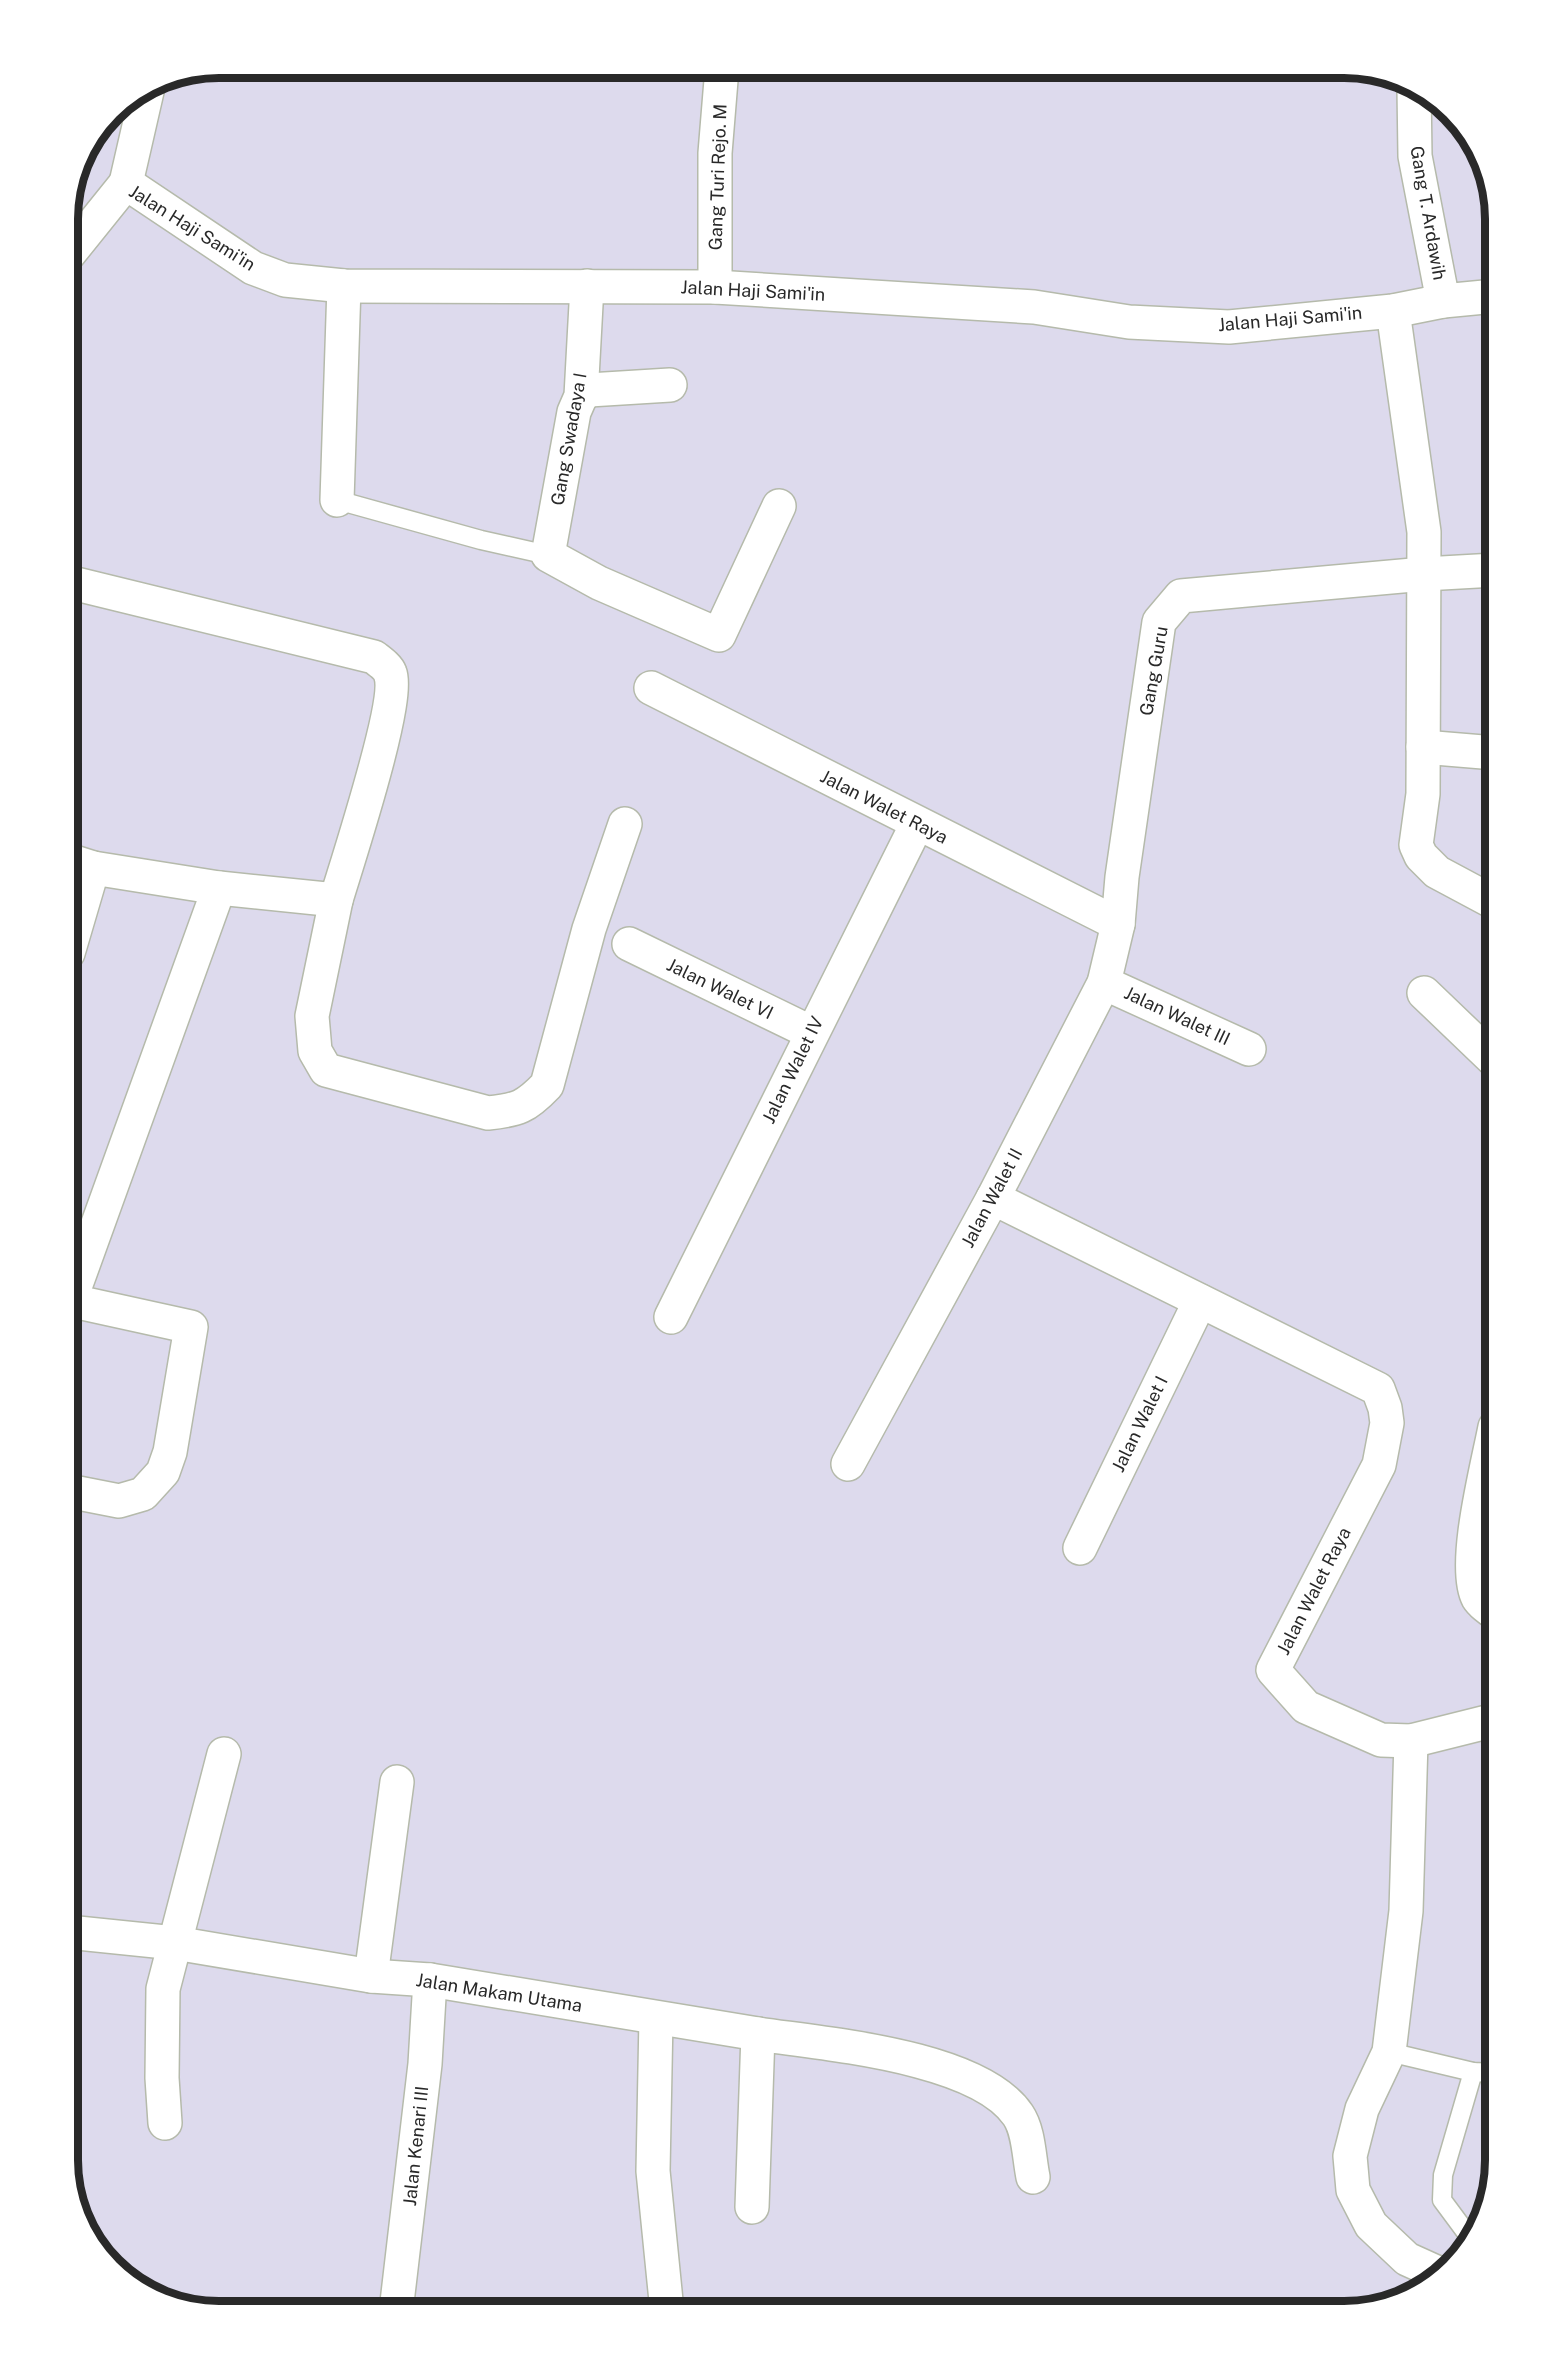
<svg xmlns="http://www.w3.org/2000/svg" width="1563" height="2379" font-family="'Public Sans',sans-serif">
<rect width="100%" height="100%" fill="#dddaed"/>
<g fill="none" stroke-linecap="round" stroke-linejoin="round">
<g stroke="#b5baab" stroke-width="21">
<g id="service">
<path d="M337 500 481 540 548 555"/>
<path d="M1389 2052 1473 2072 1495 2073"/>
<path d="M1473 2072 1443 2175 1442 2200 1465 2231 1475 2236"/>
</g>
</g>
<g stroke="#b5baab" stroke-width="36">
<g id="minor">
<path d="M1414 88 1415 156 1443 301"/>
<path d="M126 183 148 87"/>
<path d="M68 255 126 183 253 268 285 280 344 286 715 287 1034 307 1129 322 1229 327 1393 311 1443 301 1495 296"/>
<path d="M587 286 581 396 574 412 548 555 599 583 719 635 779 506"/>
<path d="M715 287V153L722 68"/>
<path d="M1393 311 1424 532 1423 794 1416 845 1421 856 1437 872 1495 903"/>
<path d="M581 396 589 390 670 385"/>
<path d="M337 500 344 286"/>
<path d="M68 582 374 657C379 661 388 667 390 673 401 700 347 863 336 900L219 888 93 868"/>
<path d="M651 688 1118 924"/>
<path d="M1423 747 1495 753"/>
<path d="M336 900 312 1016 315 1051 326 1070 488 1113C518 1110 526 1107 547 1085L589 929 625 824"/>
<path d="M629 944 812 1033"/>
<path d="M68 953 93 868 68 860"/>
<path d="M1104 983 1249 1049"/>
<path d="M1424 993 1495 1061"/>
<path d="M993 1198 1378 1389 1385 1408 1387 1423 1379 1465 1273 1670 1306 1707 1381 1740 1411 1741 1495 1720"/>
<path d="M70 1301 219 888"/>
<path d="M671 1317 917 824"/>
<path d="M848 1464 993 1198 1104 983 1118 924 1122 877 1159 622 1181 596 1424 574 1495 570"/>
<path d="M68 1491 119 1501 143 1494 163 1472 170 1452 191 1327 68 1300"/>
<path d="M1080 1548 1200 1301"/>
<path d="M1495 1613C1490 1610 1481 1603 1478 1598 1461 1566 1488 1464 1495 1427"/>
<path d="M1411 1741 1406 1911 1389 2052 1362 2109 1350 2156 1353 2190 1371 2225 1407 2259 1438 2273"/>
<path d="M68 1932 175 1943 371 1976 430 1980 758 2034 752 2207"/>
<path d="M371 1976 397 1782"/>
<path d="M656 2018 653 2171 667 2311"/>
<path d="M758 2034C825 2044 978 2056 1018 2115 1029 2131 1029 2158 1033 2177"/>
<path d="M165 2123 162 2078 163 1989 224 1754"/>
<path d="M396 2311 425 2064 430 1980"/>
</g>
</g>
<use href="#service" stroke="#fff" stroke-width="18"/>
<use href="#minor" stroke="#fff" stroke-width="33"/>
</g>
<g text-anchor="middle" stroke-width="4.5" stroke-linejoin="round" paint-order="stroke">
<g font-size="18" fill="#292929" stroke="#fff">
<text transform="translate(718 177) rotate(-88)" y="6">Gang Turi Rejo. M</text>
<text transform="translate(1428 213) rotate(80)" y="6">Gang T. Ardawih</text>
<text transform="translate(192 228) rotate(32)" y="6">Jalan Haji Sami'in</text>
<text transform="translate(753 291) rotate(3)" y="6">Jalan Haji Sami'in</text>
<text transform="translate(1290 319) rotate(-5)" y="6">Jalan Haji Sami'in</text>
<text transform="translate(569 439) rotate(-80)" y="6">Gang Swadaya I</text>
<text transform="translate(1154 671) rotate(-80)" y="6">Gang Guru</text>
<text transform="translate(884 807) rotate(27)" y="6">Jalan Walet Raya</text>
<text transform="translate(720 989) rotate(26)" y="6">Jalan Walet VI</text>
<text transform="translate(1177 1016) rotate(25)" y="6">Jalan Walet III</text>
<text transform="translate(793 1070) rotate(-64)" y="6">Jalan Walet IV</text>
<text transform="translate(992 1198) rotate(-62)" y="6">Jalan Walet II</text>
<text transform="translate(1140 1424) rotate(-64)" y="6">Jalan Walet I</text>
<text transform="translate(1314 1591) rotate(-63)" y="6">Jalan Walet Raya</text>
<text transform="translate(499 1993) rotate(9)" y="6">Jalan Makam Utama</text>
<text transform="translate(416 2146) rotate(-84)" y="6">Jalan Kenari III</text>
</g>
</g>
<path d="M0 0H1563V2379H0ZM219 78H1344A141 141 0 0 1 1485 219V2160A141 141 0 0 1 1344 2301H219A141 141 0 0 1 78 2160V219A141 141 0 0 1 219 78Z" fill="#fff" fill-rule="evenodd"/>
<path fill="none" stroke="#292929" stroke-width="8" d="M219 78H1344A141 141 0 0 1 1485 219V2160A141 141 0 0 1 1344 2301H219A141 141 0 0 1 78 2160V219A141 141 0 0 1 219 78Z"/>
</svg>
